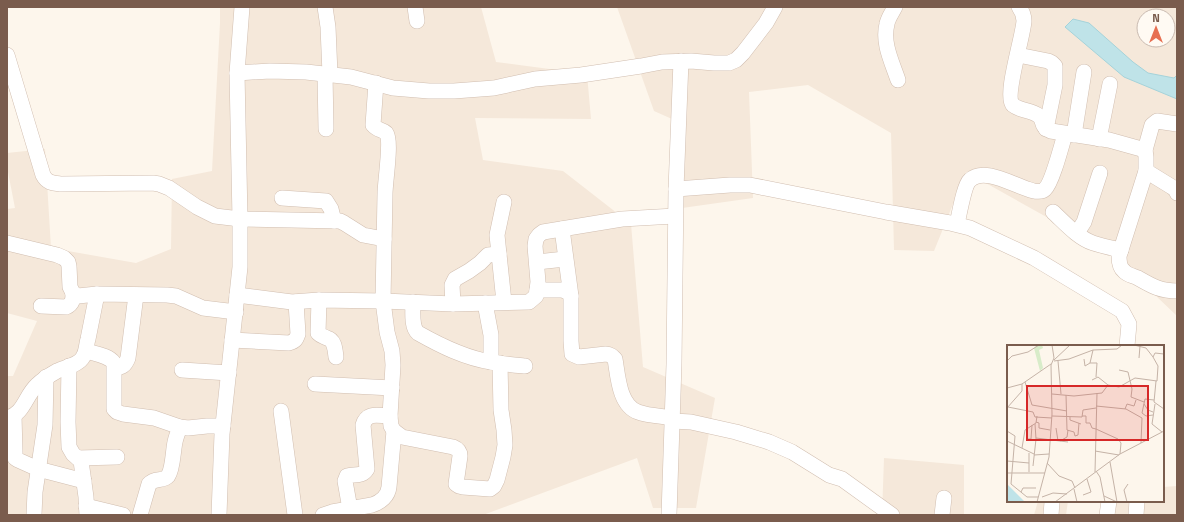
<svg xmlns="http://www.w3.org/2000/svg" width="1184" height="522" font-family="'Titillium Web',sans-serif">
<rect width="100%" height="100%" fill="#fdf6ec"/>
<g fill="#f5e8da" fill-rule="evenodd">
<path d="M220 7H481L496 62 587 74 591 119 475 118 483 160 563 171 631 224 643 367 715 398 696 508H653L637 458 483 515H7V376H13L37 321 7 313V209L15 208 7 167V153L45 149 51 248 136 263 171 249 172 179 212 171 220 23Z"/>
<path d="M617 7H1177V316L1111 253 966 172 934 251 894 250 891 133 808 85 749 92 753 198 675 209 672 119 654 111ZM1144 16H1168V40H1144Z"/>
<path d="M884 458 964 465V515H882Z"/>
<path d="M1177 486V515H1116L1111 501H1163V487Z"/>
<path d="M1038 501H1068L1066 515H1034Z"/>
</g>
<path fill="#bfe3e8" stroke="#a5d3da" d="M1073 19 1089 23 1133 62 1148 73 1174 78 1177 75V99L1124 77 1065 27Z"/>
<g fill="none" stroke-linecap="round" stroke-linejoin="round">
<g stroke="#d1beb0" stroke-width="16">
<g id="minor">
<path d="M325 7 328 27 330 74"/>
<path d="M415 7 417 21"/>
<path d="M895 7C892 13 888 18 887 24 882 43 892 62 898 80"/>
<path d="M1019 7C1022 11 1024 16 1024 21 1023 37 1004 96 1013 105 1020 111 1032 110 1039 116 1045 121 1039 126 1051 131L1109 140 1145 150"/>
<path d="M7 55 43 175C47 183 53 183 61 184L153 183 159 184 169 188 197 207 215 216 240 219 340 221 344 223 363 235 384 239"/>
<path d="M1018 55 1048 61 1052 63 1055 66V85L1046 129"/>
<path d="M237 73 270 71 306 72 351 77 393 88 429 91H454L494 88 535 79 581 75 641 66 662 62 691 61 714 63H729L736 60 743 53 766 23 775 7"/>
<path d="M325 74 326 129"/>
<path d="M376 83 373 125C378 131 382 129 386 133 392 140 385 182 385 194L383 301 387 332 392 351 393 365 390 416 391 426 394 431 402 437 453 447C458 449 460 451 460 456L456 484 459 486 463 487 490 489 494 486 497 480 503 457 505 445 504 430 501 410 500 363"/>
<path d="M1177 124 1157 121 1152 125 1145 150 1146 157V171L1119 256C1119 261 1120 268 1124 271 1127 275 1134 276 1138 278 1152 286 1160 291 1177 291"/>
<path d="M1074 135 1084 72"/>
<path d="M1099 139 1110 84"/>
<path d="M1146 171 1172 187 1176 190 1177 193"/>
<path d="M676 189 730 185H750L886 212 950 223 970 228 1034 258 1122 311 1129 324 1127 346"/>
<path d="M282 198 326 201 331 209 334 221"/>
<path d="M504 202 497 235 504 302"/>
<path d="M1053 212C1065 223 1078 238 1093 243 1102 246 1112 248 1121 250"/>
<path d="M957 224C959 216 964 185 970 180 989 162 1033 201 1045 189 1052 183 1062 144 1065 134"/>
<path d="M562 229 571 296"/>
<path d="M1077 233 1084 222 1100 173"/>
<path d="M7 243 57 255 64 258 68 262 69 266 70 287 73 293 78 296 97 294 167 295 176 296 203 308 236 312"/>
<path d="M537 262 565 259"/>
<path d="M537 290H563L569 293 571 296V341L572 354 579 357 606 354C610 354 612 356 615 359 618 376 619 405 638 412 649 416 662 416 673 418"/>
<path d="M237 295 292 302 319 300 383 301 453 304 529 302 536 296 537 290 538 282 535 246 536 239 539 235 543 232 622 219 675 216"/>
<path d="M319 300 318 333C321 336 323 336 327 338 335 340 335 350 336 357"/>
<path d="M413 302C413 311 411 327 418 333 441 346 465 358 491 362 502 364 514 365 525 366"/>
<path d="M485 303 491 335V362"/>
<path d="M453 304 452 285 455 279 469 271 480 263 488 255 499 254"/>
<path d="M41 306 66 307C73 304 73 299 73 293"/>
<path d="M232 340 289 343C295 341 296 340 298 334L296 302"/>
<path d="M86 351C95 354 108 355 114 363V409L117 412 123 414 154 418 180 427 188 428 207 426H223"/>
<path d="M69 366 68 422 69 447 73 454 81 461 86 497 87 515"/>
<path d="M115 368C122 367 125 366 128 358L136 295"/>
<path d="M182 370 229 373"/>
<path d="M315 384 392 388"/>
<path d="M281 411 295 515"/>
<path d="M14 416 15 452V458L18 460 38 469 84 481"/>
<path d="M7 418C24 414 25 396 37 385 43 379 50 375 57 371 65 367 79 365 83 357 87 351 86 345 88 339 91 324 94 309 97 294"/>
<path d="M673 421 691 422 736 432 769 442 792 452 829 475 842 479 892 515"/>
<path d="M78 458 117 457"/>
<path d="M86 506 123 515"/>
<path d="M350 509 345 481 347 476C355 474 362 477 367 469L363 425C367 411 379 416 390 416"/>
<path d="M34 515 35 492 45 425 46 377"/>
<path d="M140 515 149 484C155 477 163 482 168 476 173 469 173 451 175 442 176 437 178 432 180 427"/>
<path d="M219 515 222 434 240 267V219L237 73 242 7"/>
<path d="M323 515 332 512 372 505C381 502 388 496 389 487L394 431"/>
<path d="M669 515 674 364 676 189 681 61"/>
<path d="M942 515 944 498"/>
<path d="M1051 515 1052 502"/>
<path d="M1107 515 1109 501"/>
<path d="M1136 515 1137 501"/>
</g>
</g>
<use href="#minor" stroke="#fff" stroke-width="15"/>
</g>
<g transform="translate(1007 345)">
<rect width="157" height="157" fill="#fdf6ec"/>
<path d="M30 0H35L36 3 32 5 36 23 33 26 27 3Z" fill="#d8ecc9"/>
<path d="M0 139 18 157H0Z" fill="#bfe3e8"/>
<path fill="none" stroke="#c5b3a7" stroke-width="1" d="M127 0 139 3 146 12M86 5 83 18H90L89 32M132 13 133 1M77 14 78 21 83 18M47 15 63 0M0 16 5 11 21 7 32 0M47 16 62 14 86 5 110 4 115 0M51 16 54 49M112 25 121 27 125 44 124 52 137 57M85 35 91 32 101 40M149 36 147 57 157 64M18 37 25 60 60 66M0 43 15 39 44 19M45 49 67 51 95 48 101 40 112 42 128 33 150 36 151 21 146 12 148 8 157 9M59 50 60 85 67 87 68 91 71 90 72 78M137 59 141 65 146 67M148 59 145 79 155 87M89 61 119 64 135 73 134 98M1 62 26 67 28 72 45 73M0 63 15 46V39M118 64 120 59 127 61 129 55M146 70 139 71 135 68 138 54 147 55M45 71 75 72 76 65 89 63M75 71H79V78H83L85 83 89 84M63 72V75L74 79M29 77 32 78V83L43 85M49 83 51 96M89 84 111 94 114 98 113 109M0 86 8 91 4 139 20 152H31M29 93 61 97M21 94H24L25 80M0 96 27 109M53 96 60 92 61 85M15 103 18 85 29 78 30 71M88 106 112 110M27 110 42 109M0 116 22 118M103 117 110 157M40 118 52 131 65 136 68 143M26 121 29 94 28 79M89 126 93 132 98 157M22 127V108M88 127 90 48M0 128H38M67 144 70 157M14 147 16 143H29M76 150 84 147 80 134M97 151 110 157M35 152 46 148 60 149M30 157 42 112 45 69 44 20 47 13 45 0M48 157 113 109 157 86M120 157 117 145 121 139"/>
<path fill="#d62828" fill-opacity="0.15" stroke="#d62828" stroke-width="2" d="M20 41H141V95H20Z"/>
<rect width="157" height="157" fill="none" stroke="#7a5c4d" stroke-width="2"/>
</g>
<rect width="1184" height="522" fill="none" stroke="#7a5c4d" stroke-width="16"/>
<g transform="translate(1156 28)"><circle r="19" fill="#fffaf3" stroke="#cabbb1"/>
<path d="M0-3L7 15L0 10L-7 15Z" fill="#e76f51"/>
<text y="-6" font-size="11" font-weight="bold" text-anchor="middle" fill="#7a5c4d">N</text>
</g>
</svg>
